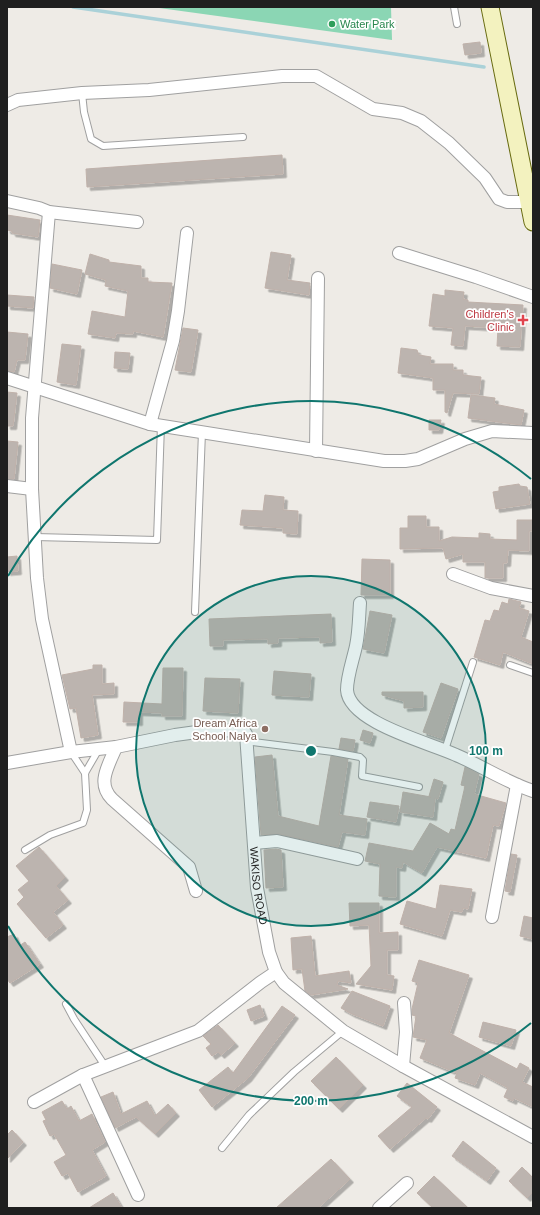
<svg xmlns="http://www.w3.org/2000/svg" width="540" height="1215" font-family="Helvetica,sans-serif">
<defs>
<filter id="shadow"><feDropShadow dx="3.5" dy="3.5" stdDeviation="0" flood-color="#0004"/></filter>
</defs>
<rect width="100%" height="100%" fill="#eeebe6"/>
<path fill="#8bd6b4" d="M152 7H391L392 40Z"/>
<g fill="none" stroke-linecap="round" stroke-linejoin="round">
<path stroke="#aad1d8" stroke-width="3.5" d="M73 7 484 67"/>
</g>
<g fill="#bcb4af" stroke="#bfb1aa" filter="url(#shadow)">
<path d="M480 42 481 53 465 55 463 44Z"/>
<path d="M282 155 283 174 87 187 86 169Z"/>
<path d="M7 215 40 220 38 237 12 233V231L7 230Z"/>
<path d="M271 252 291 255 287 280 310 283 309 295 265 288Z"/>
<path d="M90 254 109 260V262L141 266V278H148V282L172 283 163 337 133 331V334L116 333 115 338 88 334 92 311 125 317 128 291 105 286 106 280 85 274Z"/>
<path d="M52 264 82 270 77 294 50 288Z"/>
<path d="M445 290 464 292 463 299 468 300V302L523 305 520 347 497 346 498 328 465 326 463 346 451 345 453 328 429 326 433 294 445 296Z"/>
<path d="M7 295 34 297 33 308 7 306Z"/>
<path d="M183 328 198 330 191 372 175 370Z"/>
<path d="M7 332 28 334 25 360H17L14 372 7 371Z"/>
<path d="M62 344 81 346 76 385 57 382Z"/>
<path d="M401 348 417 350 419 355 431 357 430 364H453V370H463V375L481 377 479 394 453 393 447 413 445 412V390H433V378L398 373Z"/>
<path d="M115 352 130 353 128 369 114 368Z"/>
<path d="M7 392 17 393 13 426H7Z"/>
<path d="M471 395 495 398 494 404 524 410 521 425 468 418Z"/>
<path d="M429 420H441L439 430H429Z"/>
<path d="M7 441 18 442 14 479H7Z"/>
<path d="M519 484 520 486 527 487 530 504 496 509 493 492 499 491V487Z"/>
<path d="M265 495 284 497 283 510 298 511 297 534 283 533V528L240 525 242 510 263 511Z"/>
<path d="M408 516H426V527H439V541L452 537 479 538V533L490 534V539L517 540V520H533V531H529V551L508 550 507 563H503V578H485V562H463V554L446 559 443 548 400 549V528H408Z"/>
<path d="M17 556 18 571 7 572V557Z"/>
<path d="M362 559 390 560V595H361Z"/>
<path d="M509 599 521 602 519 608 529 611 521 637 533 642V664L503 652 500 665 474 657 485 620 490 621 494 610 499 611 502 602 508 604Z"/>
<path d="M370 611 392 615 384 653 363 649Z"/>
<path d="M331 614 332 642 320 643V637L278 638V643L268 644V639L223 640V646H210L209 619Z"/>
<path d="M93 665H102V684L114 683V694L92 695 98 735 81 738 76 708 70 709 62 675 93 669Z"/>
<path d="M163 668H183L182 716H162V713L139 712V722H123L124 702 162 704Z"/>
<path d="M274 671 311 674 309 697 272 695Z"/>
<path d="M205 678 240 679 238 713 203 711Z"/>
<path d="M441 683 458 689 441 738 423 732Z"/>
<path d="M382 692H423V707L404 708V701L382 695Z"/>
<path d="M363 730 373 733 370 743 360 740Z"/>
<path d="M341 738 355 740 353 751 339 749Z"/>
<path d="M272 755 278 816 319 826 331 756 348 759 339 815 367 819 365 835 342 832 338 847 279 834 261 835 255 757Z"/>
<path d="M465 767 479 774 474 794 506 803 499 826 493 825 486 858 437 847 422 873 403 862 402 868 396 867V897L379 896 380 864 365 861 369 843 413 851 430 823 449 834 451 829 455 830 465 786 461 785Z"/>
<path d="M434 779 443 782 438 799 435 798 433 817 400 812 403 792 431 797 429 796Z"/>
<path d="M370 802 399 806 396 822 367 817Z"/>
<path d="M39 847 65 877 56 886 68 900 53 912 63 925 46 938 17 904 24 897 18 890 29 881 16 866Z"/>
<path d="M276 849 281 850 283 887 266 888 264 850Z"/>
<path d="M511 854 517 855 510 892 505 891Z"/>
<path d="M440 885 472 889 468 909 463 908 462 912 450 910 442 936 400 924 407 901 436 909Z"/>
<path d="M349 903H379V933L398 932V950H387V975L394 976 392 990 356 984 371 966 369 925 350 926Z"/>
<path d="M524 916 533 918V939L520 936Z"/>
<path d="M14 934 19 946 25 942 40 964 10 983 7 979V937Z"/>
<path d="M311 936 315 976 349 971 351 983 338 981 337 985 348 989 311 995 305 991 302 969 293 970 291 938Z"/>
<path d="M419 960 469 975 449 1033 517 1069 520 1063 529 1068 522 1082 533 1087V1107L514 1098 513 1101 504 1097 508 1088 480 1073 475 1085 455 1078 457 1073 420 1058 427 1040 413 1037 416 1016 412 1015V1009L418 983 412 981Z"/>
<path d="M352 991 390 1006 383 1026 352 1014 341 1008Z"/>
<path d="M260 1005 264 1016 251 1021 247 1010Z"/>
<path d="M282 1006 295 1015 248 1078 212 1107 199 1090 228 1067 233 1073Z"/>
<path d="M483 1022 516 1030 511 1046 479 1037Z"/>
<path d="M218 1025 235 1043 221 1055 218 1052 212 1056 206 1048 211 1044 203 1036Z"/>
<path d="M336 1057 363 1085 339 1109 311 1081Z"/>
<path d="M407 1083 437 1107 428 1119 426 1118 390 1149 378 1136 412 1107 397 1096Z"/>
<path d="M113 1092 121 1114 147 1101 155 1116 168 1104 176 1113 155 1134 136 1117 115 1128 101 1097Z"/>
<path d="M62 1101 67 1109 71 1106 79 1121 92 1114 105 1142 92 1150 106 1176 78 1192 68 1173 62 1176 54 1162 66 1155 54 1134 50 1136 43 1121 46 1120 42 1112Z"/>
<path d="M12 1130 23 1142 7 1159V1135Z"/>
<path d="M463 1141 496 1168 487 1181 452 1156Z"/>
<path d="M331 1159 350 1179 318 1208H276Z"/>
<path d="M522 1167 533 1178V1192L527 1198 509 1181Z"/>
<path d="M434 1176 468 1208H433L417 1193Z"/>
<path d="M113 1193 122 1208H89Z"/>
</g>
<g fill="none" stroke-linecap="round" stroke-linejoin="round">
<g stroke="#a0a0a0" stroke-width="8">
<g id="lane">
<path d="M454 7 457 24"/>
<path d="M82 93 84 112 91 139 103 146 243 137"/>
<path d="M35 537 157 540 161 425"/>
<path d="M195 612 202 432"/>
<path d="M510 665 533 673"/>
<path d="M245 741 333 752 360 757 363 760 362 776 419 787"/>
<path d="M445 750 473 662"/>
<path d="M71 752 85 773"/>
<path d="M25 850 50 835 83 823 87 810 85 773 99 749"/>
<path d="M66 1004 74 1019 105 1066"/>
<path d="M222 1148 249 1115 294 1072 343 1031"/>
</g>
</g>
<g stroke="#a0a0a0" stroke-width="14">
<g id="street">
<path d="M7 105 18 100 82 93 149 90 282 76H316L373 109 402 113 421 121 449 143 485 178 499 199 507 202H529"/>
<path d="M7 201 39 208 49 212 137 222"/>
<path d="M49 212 32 418V489L37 578 42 619 71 752"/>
<path d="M399 253 476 277 533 297"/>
<path d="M7 378 150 424 384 461H405L418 459 465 439 492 431 533 433"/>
<path d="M150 424 173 341 178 311 187 233"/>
<path d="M316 451 318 278"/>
<path d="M7 486 32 489"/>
<path d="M453 574 491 588 533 596"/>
<path d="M360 603C359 617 359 632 356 646 353 660 347 676 347 690 349 723 431 743 456 755 482 766 506 782 533 791"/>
<path d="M116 747C109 765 96 783 112 799L189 867 196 891"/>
<path id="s1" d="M7 763 71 752 116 747 175 735 204 731 243 730 246 734 257 888 269 952 276 972 284 983 343 1031 403 1066 533 1137"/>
<path d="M254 843 277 841 357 859"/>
<path d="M492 917 517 785"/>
<path d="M403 1066 406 1032 404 1003"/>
<path d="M83 1075 138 1195"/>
<path d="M34 1102 83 1075 198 1031 261 982 276 972"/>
<path d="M379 1208 407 1183"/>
</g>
</g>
<g stroke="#686b10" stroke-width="19">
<path id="secondary" d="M490 7 533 222"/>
</g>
<use href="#lane" stroke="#fff" stroke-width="6"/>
<use href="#street" stroke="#fff" stroke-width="12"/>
<use href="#secondary" stroke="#f3f2bf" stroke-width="17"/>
</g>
<circle cx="311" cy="751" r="175" fill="#0f766e" fill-opacity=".12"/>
<g fill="none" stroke="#0f766e" stroke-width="2">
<circle cx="311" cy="751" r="175"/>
<path d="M531 1023A350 350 0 0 1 8 926M8 576A350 350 0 0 1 531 479"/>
</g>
<circle fill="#2e9e5b" stroke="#fff" stroke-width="1.5" cx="332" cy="24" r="4"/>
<path fill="#e0444e" stroke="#fff" stroke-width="1.5" d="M521 314h4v4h4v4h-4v4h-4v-4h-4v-4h4z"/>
<circle fill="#8d6e63" stroke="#fff" stroke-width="1.5" cx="265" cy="729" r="4"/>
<g text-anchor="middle" stroke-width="3.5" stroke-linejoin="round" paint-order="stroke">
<g font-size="11" fill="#27864d" stroke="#fff" text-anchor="start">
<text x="340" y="28">Water Park</text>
</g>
<g font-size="11" fill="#be3a42" stroke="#fff" text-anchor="end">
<text x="514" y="318">Children's<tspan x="514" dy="13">Clinic</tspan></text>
</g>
<g font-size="11" fill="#785e54" stroke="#fff" text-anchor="end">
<text x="257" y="727">Dream Africa<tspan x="257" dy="13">School Nalya</tspan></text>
</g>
<g font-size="11" fill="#1f1f1f" stroke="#fff">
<text dy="4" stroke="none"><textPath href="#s1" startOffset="396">WAKISO ROAD</textPath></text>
</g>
</g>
<circle cx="311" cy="751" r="6" fill="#0f766e" stroke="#fff" stroke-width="2"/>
<g font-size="12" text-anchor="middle" font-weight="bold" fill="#0f766e" stroke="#fff" stroke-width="3.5" stroke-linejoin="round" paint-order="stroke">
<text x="486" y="755">100 m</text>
<text x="311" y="1105">200 m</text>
</g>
<rect width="540" height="1215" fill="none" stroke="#1f1f1f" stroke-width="16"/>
</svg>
